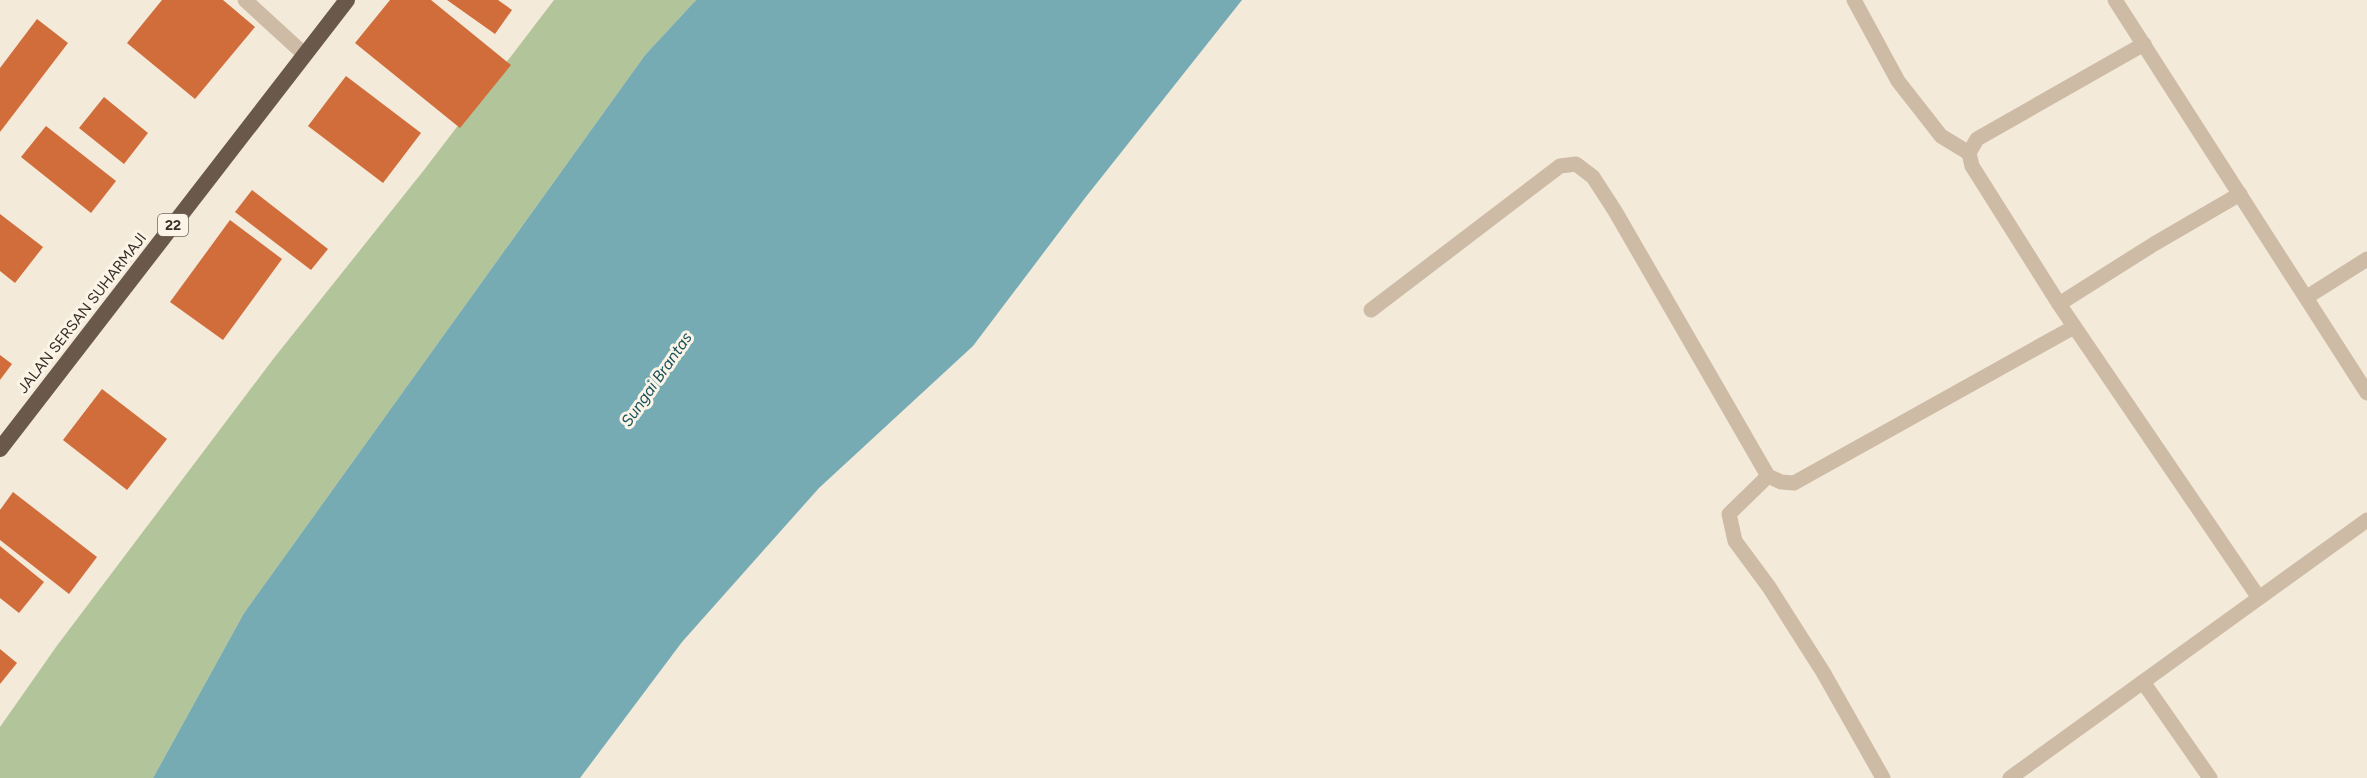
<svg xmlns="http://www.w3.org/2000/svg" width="2367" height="778" font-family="Figtree,sans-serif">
<rect width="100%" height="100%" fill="#f4eada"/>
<path fill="#b2c499" d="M554 0H696L645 55 244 613 153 778H0V727L56 647 274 358 424 170Z"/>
<path fill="#76abb4" d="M696 0H1242L1085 198 973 346 819 488 682 642 580 778H153L244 613 645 55Z"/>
<g fill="#d16d3b">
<path d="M162 0H223L255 27 195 99 127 43Z"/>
<path d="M390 0H431L511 65 460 128 355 43Z"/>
<path d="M447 0H498L512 10 495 34Z"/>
<path d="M37 19 68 43 0 132V68Z"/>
<path d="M346 76 421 133 383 183 308 126Z"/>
<path d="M104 97 148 133 124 164 79 128Z"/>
<path d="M46 126 116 181 91 213 21 157Z"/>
<path d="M252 190 328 249 311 270 235 212Z"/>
<path d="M0 214 43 247 15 283 0 271Z"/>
<path d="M230 220 282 259 223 340 170 302Z"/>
<path d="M0 355 12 364 0 380Z"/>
<path d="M102 389 167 439 127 490 63 440Z"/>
<path d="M13 492 97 557 69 594 0 540V510Z"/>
<path d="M0 546 44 582 19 613 0 598Z"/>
<path d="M0 649 17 663 0 684Z"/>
</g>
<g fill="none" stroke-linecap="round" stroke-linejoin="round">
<g stroke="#cdbba5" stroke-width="15">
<path d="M245 0 305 55"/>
<path d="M1854 0 1898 81 1941 136 1969 153"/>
<path d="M2115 0 2367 393"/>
<path d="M2307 297 2367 259"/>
<path d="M2059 304 2154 244 2240 194"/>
<path d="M1371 310 1560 166 1576 164 1593 177 1615 211 1768 476 1781 482 1794 483 2074 327"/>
<path d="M1768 476 1729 514 1735 541 1769 587 1823 672 1883 778"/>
<path d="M2259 598 2367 520"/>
<path d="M2143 682 2210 778"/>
<path d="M2010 778 2259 598 2059 304 1972 166 1969 153 1977 139 2144 44"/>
</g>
<path stroke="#6a584a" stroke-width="16" d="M0 449 347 0"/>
</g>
<g text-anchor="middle" stroke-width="6" stroke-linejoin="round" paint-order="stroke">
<rect fill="#fbf4e7" stroke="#726961" stroke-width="1.5" x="158" y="214" width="30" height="22" rx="4.5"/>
<g font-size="14" font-weight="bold" fill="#382e27">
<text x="173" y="230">22</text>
</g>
<g font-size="15" fill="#382e27" stroke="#fbf4e7">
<text transform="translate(82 313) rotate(-52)" y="5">JALAN SERSAN SUHARMAJI</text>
</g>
<g font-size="16" font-style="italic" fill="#18525d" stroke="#fbf4e7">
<text transform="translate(656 379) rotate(-55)" y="6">Sungai Brantas</text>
</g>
</g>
</svg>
